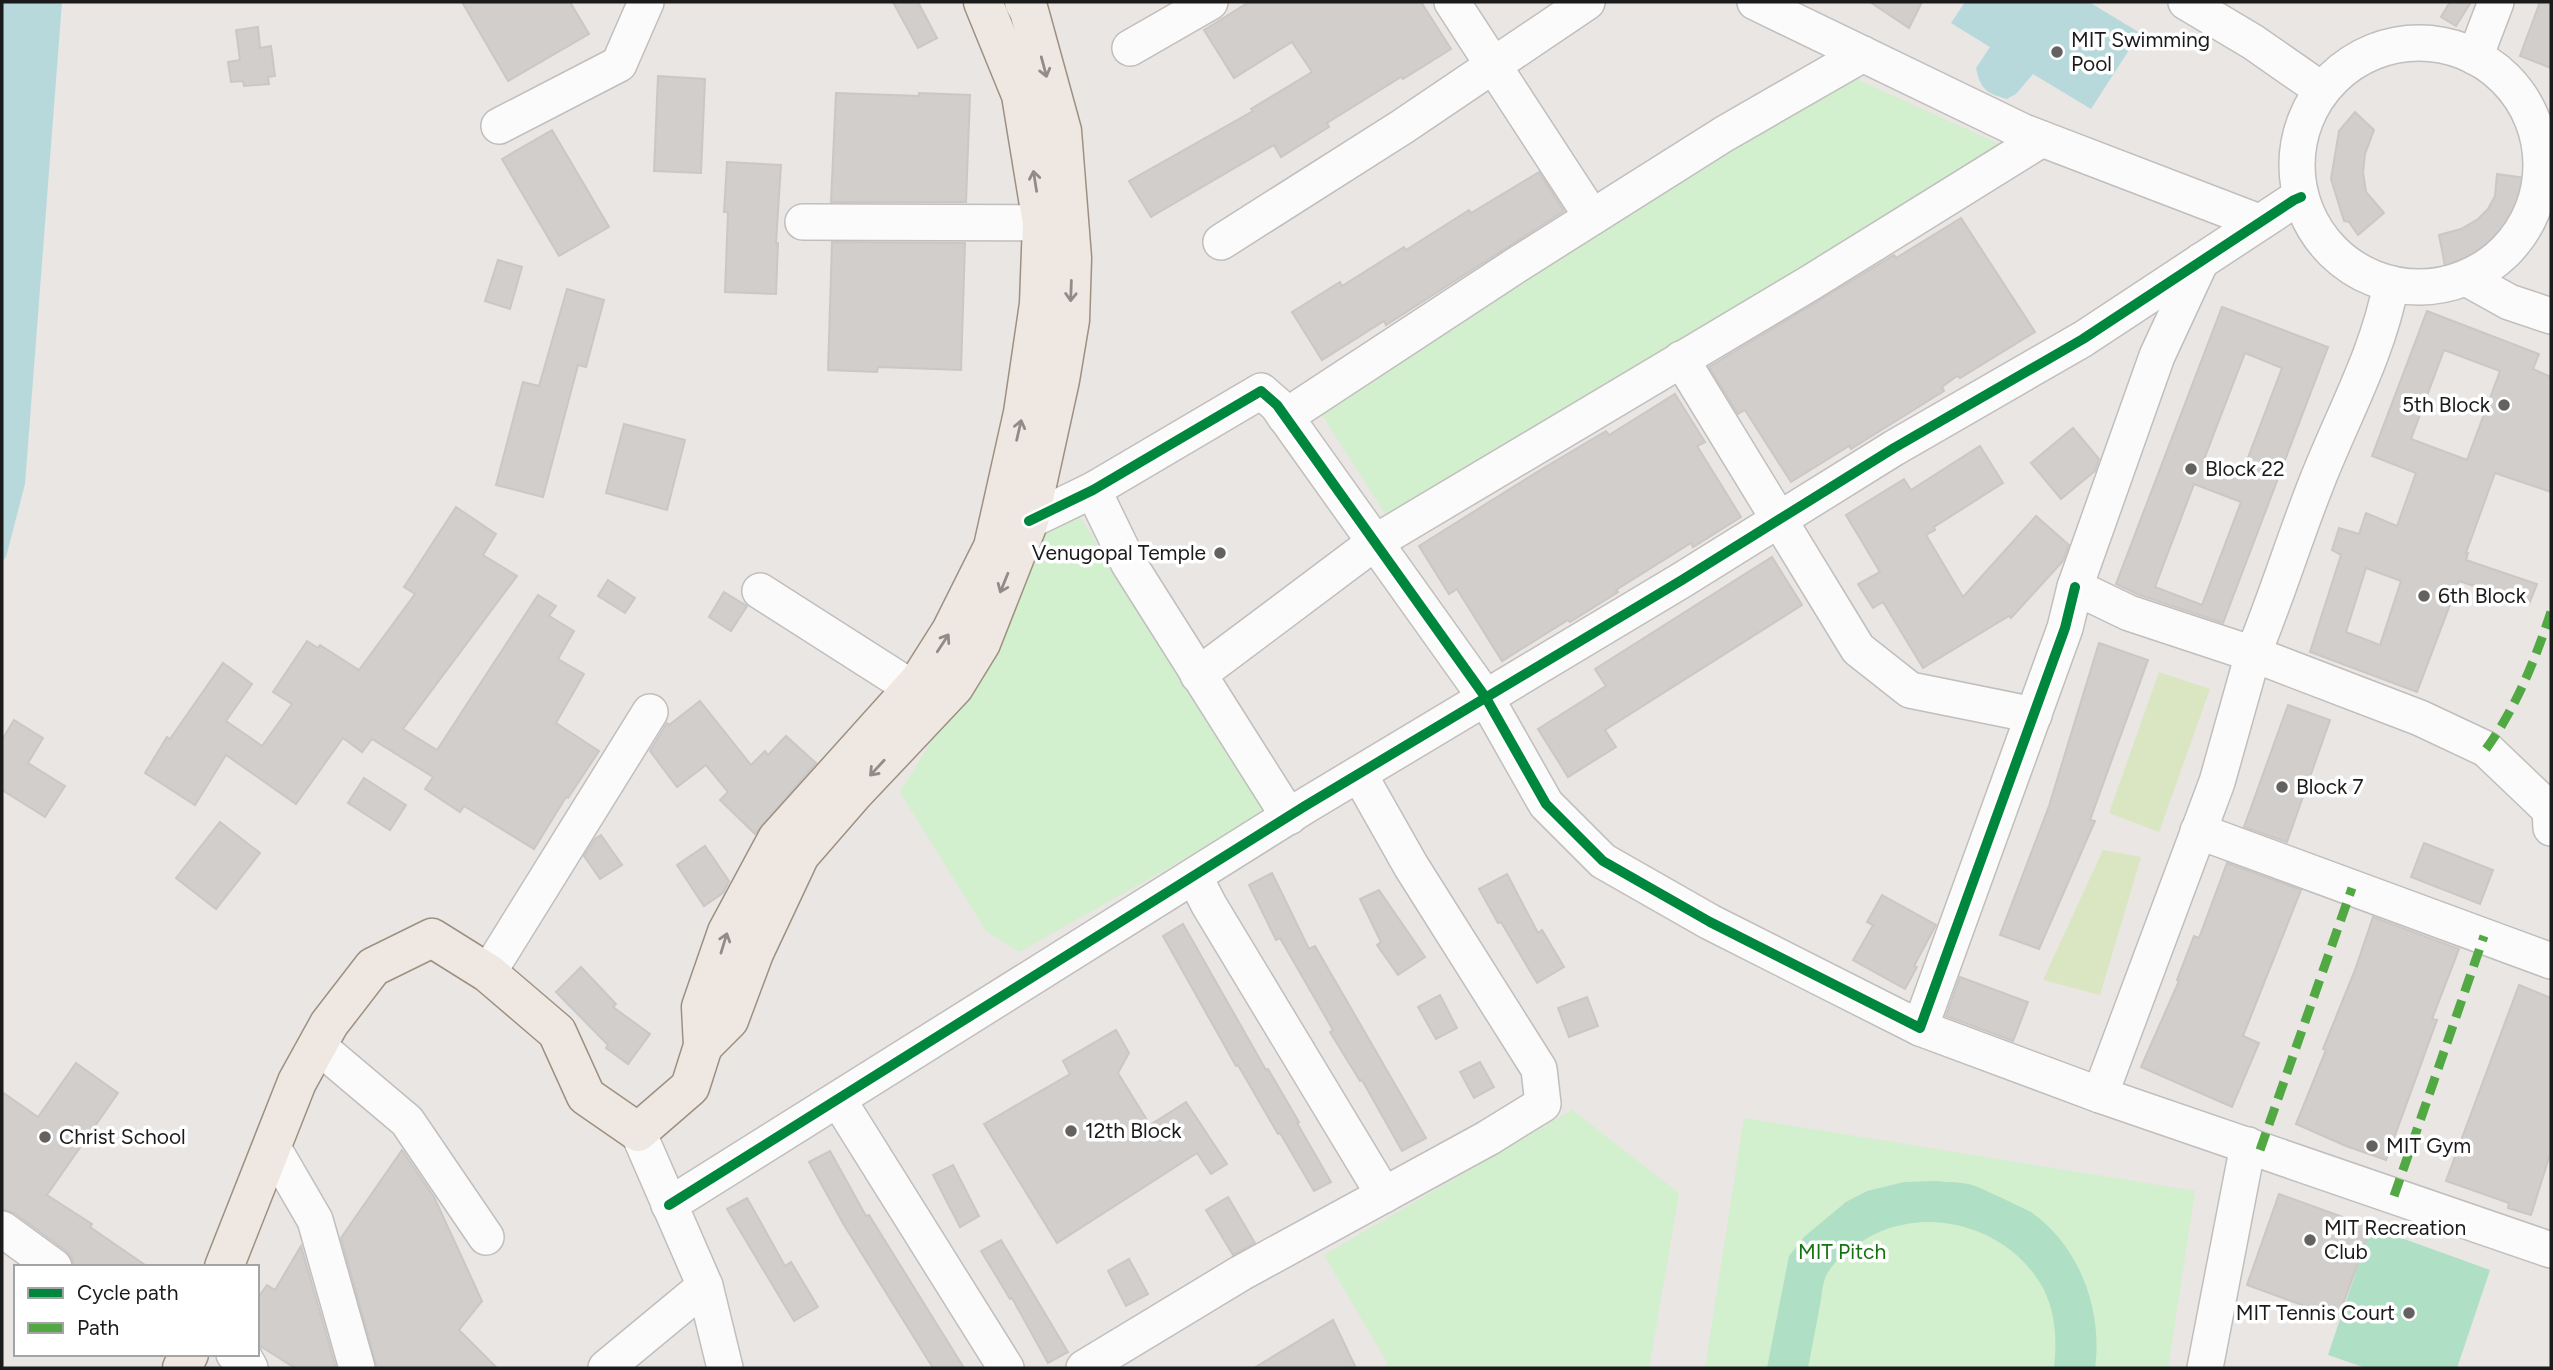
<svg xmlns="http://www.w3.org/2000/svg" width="2553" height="1370" font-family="Figtree,sans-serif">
<rect width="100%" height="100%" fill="#e9e6e3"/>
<g fill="#dae6c2">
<path d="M2159 672 2210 689 2159 832 2109 813Z"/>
<path d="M2103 850 2141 857 2100 995 2043 980Z"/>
</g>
<g fill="#d2efce">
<path d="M1854 78 2006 147 1388 518 1317 407 1711 162Z"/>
<path d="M1079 516 1274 808 1019 952 986 931 900 792 1000 630 1041 536Z"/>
<path d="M1572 1110 1679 1193 1649 1368H1386L1387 1362 1324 1255Z"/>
<path d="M1744 1118 2195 1191 2168 1368H1705Z"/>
</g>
<g fill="#afdfc4">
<path d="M1935 1181C1947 1182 1961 1182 1972 1185 1982 1188 1992 1194 2002 1198 2011 1203 2022 1207 2031 1212 2080 1246 2103 1311 2095 1368H2054C2057 1342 2056 1314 2044 1290 2010 1224 1917 1200 1857 1245 1846 1253 1833 1262 1827 1274 1822 1283 1822 1296 1820 1305 1816 1326 1812 1347 1808 1368H1767L1789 1256 1804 1237 1846 1202 1867 1191 1904 1182Z"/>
<path d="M2371 1227 2490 1270 2457 1368H2366L2328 1355Z"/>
</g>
<g fill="#b7d9dc">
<path d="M2 2H62L25 484 6 557 2 562Z"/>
<path d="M1965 2H2089L2140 33 2091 109 2033 74 2016 94 2007 99C1986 93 1981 90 1976 68L1990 47 1951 23Z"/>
</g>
<g fill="#d1cecc" stroke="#ccc7c4" stroke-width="2" fill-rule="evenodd">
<path d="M462 2H570L589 34 508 81Z"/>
<path d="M893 2H918L937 38 918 48Z"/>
<path d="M1249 2H1421L1451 49 1403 79 1401 77 1327 123 1329 127 1281 157 1274 145 1151 217 1129 181 1253 111 1251 109 1312 72 1292 42 1234 78 1204 30Z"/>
<path d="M1870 2H1922L1909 28Z"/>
<path d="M2450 2H2471L2456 26 2441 17Z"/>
<path d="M2540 2H2551V68L2520 56Z"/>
<path d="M258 27 260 48 271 46 275 76 268 77 269 84 244 86 243 81 231 82 228 62 240 60 236 30Z"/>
<path d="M658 76 705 79 701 173 654 171Z"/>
<path d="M836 93 919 96V93L970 95 966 202H831Z"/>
<path d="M2355 112 2374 130 2365 154 2363 172 2366 192 2384 213 2358 235 2349 222 2344 221 2331 179 2339 131Z"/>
<path d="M552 130 609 227 559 256 502 159Z"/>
<path d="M727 162 781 165 776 243H778L776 294 725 292 728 212H724Z"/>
<path d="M1539 172 1564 211 1386 325 1384 321 1322 360 1292 312 1340 282 1342 286 1404 247 1406 250 1469 210 1471 213Z"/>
<path d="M2497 174 2525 178 2526 191 2516 222 2504 240 2478 258H2465L2445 266 2439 235 2461 229 2478 219 2488 209 2495 196Z"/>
<path d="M1961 218 2035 332 1960 378 1957 376 1942 387 1944 391 1851 449 1849 446 1791 482 1745 410 1738 414 1709 367 1894 255 1896 258Z"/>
<path d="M832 242 965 243 961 370 878 367 877 372 828 370Z"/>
<path d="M498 260 522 267 510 309 485 301Z"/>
<path d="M567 289 604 300 586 367 578 365 543 497 496 485 523 382 539 386Z"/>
<path d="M2222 307 2328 347 2223 623 2137 594 2116 584ZM2245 353 2282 368 2241 476 2203 462ZM2194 484 2241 502 2202 605 2155 587Z"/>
<path d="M2427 311 2539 354 2533 369 2551 377V492L2495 473 2466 553H2468L2466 560 2537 584 2529 604 2459 581 2417 692 2310 652 2341 555 2332 550 2339 528 2359 534 2366 513 2397 526 2416 473 2372 456ZM2444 350 2500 371 2467 460 2411 439ZM2366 568 2401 581 2380 645 2346 632Z"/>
<path d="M1675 394 1705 442 1697 446 1741 517 1693 547 1691 543 1616 590 1618 592 1570 622 1568 620 1502 661 1457 589 1449 594 1419 546 1537 472 1606 431 1609 435Z"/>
<path d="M624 424 685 440 667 510 606 493Z"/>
<path d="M2073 428 2099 459 2095 471 2061 499 2031 463Z"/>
<path d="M1980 446 2003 483 1934 527 1935 530 1926 535 1963 597 2036 516 2069 545 2063 561 2011 618 2009 616 1923 668 1883 602 1873 608 1858 584 1880 572 1846 515 1904 479 1911 490Z"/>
<path d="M456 507 496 534 483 555 517 576 403 729 437 750 538 595 556 606 549 616 574 631 558 659 584 674 556 723 599 751 568 798 566 797 534 849 464 806 460 812 425 789 433 777 372 739 362 752 343 738 296 804 226 755 195 805 145 773 167 737 170 739 223 663 252 684 226 721 262 746 292 704 273 692 307 641 318 648 320 645 359 670 415 594 404 587Z"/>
<path d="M1772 557 1802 605 1605 730 1616 747 1568 777 1538 729 1606 686 1595 669Z"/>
<path d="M608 580 635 598 625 613 598 596Z"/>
<path d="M724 592 747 606 731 631 709 617Z"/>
<path d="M2099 643 2148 660 2090 820 2095 821 2039 949 2000 935 2049 806Z"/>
<path d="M700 701 751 765 765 751 768 755 786 736 816 763 755 834 720 800 728 792 706 765 677 787 650 751 667 723 669 725Z"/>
<path d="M2288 705 2330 720 2287 842 2244 827Z"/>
<path d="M14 720 43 738 28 763 65 786 45 817 2 790V740Z"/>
<path d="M364 778 406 805 390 830 348 803Z"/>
<path d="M220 822 260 853 216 909 176 878Z"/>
<path d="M601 835 622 865 600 879 584 856 595 839Z"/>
<path d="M2424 843 2493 870 2480 904 2411 877Z"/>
<path d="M705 846 729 881 723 893 704 906 677 865Z"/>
<path d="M2227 863 2301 890 2243 1036 2259 1043 2232 1107 2141 1067 2179 981 2177 980 2194 936 2199 938Z"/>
<path d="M1272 873 1309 949 1315 946 1426 1138 1402 1151 1362 1080 1360 1081 1330 1032 1333 1030 1280 938 1276 940 1249 885Z"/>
<path d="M1507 874 1538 933 1542 930 1564 967 1537 983 1501 922 1498 923 1479 889Z"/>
<path d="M1379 890 1425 957 1398 975 1377 945 1381 942 1360 899Z"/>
<path d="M1882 895 1936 925 1914 966 1917 967 1905 989 1853 960 1873 925 1867 922Z"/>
<path d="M2373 917 2459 949 2432 1019 2437 1020 2386 1160 2346 1146 2296 1124 2326 1050 2323 1049 2355 970Z"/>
<path d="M1183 924 1266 1070 1268 1069 1299 1122 1297 1123 1331 1182 1314 1191 1280 1133 1278 1134 1238 1065 1236 1066 1163 936Z"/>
<path d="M581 967 616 1004 613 1007 650 1034 628 1064 606 1048 608 1045 556 992Z"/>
<path d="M1960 977 2028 1002 2013 1041 1946 1016Z"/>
<path d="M2519 985 2551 998V1151L2531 1215 2508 1208 2509 1203 2446 1181Z"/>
<path d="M1440 995 1457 1028 1436 1039 1418 1007Z"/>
<path d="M1587 997 1598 1026 1569 1037 1558 1008Z"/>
<path d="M1116 1030 1129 1053 1118 1073 1150 1125 1186 1102 1227 1164 1211 1174 1197 1153 1057 1243 984 1124 1070 1074 1063 1061Z"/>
<path d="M1480 1062 1494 1087 1474 1098 1460 1072Z"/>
<path d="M76 1063 118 1093 47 1195 92 1224 90 1227 148 1267H74L72 1258 66 1251 14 1213 2 1209V1092L38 1117Z"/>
<path d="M402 1150 434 1197 482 1301 459 1330 497 1368H377L341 1238Z"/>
<path d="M830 1151 866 1216 869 1215 964 1368H933L844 1225 809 1162Z"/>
<path d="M953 1165 979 1216 960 1227 933 1175Z"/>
<path d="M2279 1194 2371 1227 2338 1318 2247 1285Z"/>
<path d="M1228 1197 1255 1243 1233 1255 1206 1210Z"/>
<path d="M747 1198 785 1266 791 1262 818 1307 794 1321 727 1209Z"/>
<path d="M1001 1240 1068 1352 1048 1363 1012 1298 1010 1299 981 1251Z"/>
<path d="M301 1246 336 1368H295L257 1344V1299L267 1285 275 1290Z"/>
<path d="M1129 1259 1148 1294 1126 1306 1108 1271Z"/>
<path d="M1333 1320 1356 1368H1254Z"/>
</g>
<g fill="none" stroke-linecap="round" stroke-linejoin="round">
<g stroke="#c0bfbe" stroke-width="38">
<g id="minor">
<path d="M1452 2 1592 217"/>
<path d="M1755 2 2024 132 2259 222"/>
<path d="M2186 2 2253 42 2322 90"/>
<circle cx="2419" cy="165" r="122"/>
<path d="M1130 48 1210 2"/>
<path d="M2475 57 2496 2"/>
<path d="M499 126 619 64 646 2"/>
<path d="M803 222 1069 223"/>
<path d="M1221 242 1402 127 1587 2"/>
<path d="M2201 261 2157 356 2075 587 2129 613 2253 654C2276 598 2294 540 2316 484 2342 417 2378 354 2391 284"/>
<path d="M2466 278 2509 302 2551 316"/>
<path d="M1681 359 1858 649 1910 690 2034 715"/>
<path d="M1285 417 1518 264 1724 134 1863 54"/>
<path d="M1093 490 1129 564 1289 817"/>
<path d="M1029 521 1093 490 1261 391 1277 405 1486 698 1546 804 1603 861 1710 922 1920 1028 2065 628 2075 587"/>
<path d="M760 591 912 688"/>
<path d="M1198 675 1374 543 1810 283 2042 139"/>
<path d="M2551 828 2550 810 2486 749 2420 718 2253 654 2217 782 2100 1095 2551 1250"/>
<path d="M2198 831 2551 961"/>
<path d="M1194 876 1209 905 1384 1195"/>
<path d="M488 973 650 712"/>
<path d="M1920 1028 2100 1095"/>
<path d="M317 1045 407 1121 486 1237"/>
<path d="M839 1101 1006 1368"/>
<path d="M638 1132 705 1286 725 1368"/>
<path d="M272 1146 315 1220 357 1368"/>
<path d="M669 1205 1305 806 1682 580 1894 448 2083 339 2294 200 2301 197"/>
<path d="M2 1229 54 1267"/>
<path d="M234 1354 244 1357 250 1368"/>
<path d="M606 1368 705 1286"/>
<path d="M1084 1368 1241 1273 1488 1138 1543 1104 1539 1069 1411 866 1359 774"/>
<path d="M2205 1368 2248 1145"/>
</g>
</g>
<g stroke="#9e9081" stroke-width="41">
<g id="major">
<path d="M703 1046 729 1020 754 953 800 855 853 794 954 687 981 643 1029 521 1060 380 1070 320 1072 258 1062 131 1029 11 1024 2"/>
<path d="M224 1267 297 1082 329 1024 373 967 432 938 488 973 557 1032 586 1096 638 1132 690 1087 703 1046 701 1007 727 932 777 839 920 680 951 631 993 547 1023 413 1039 304 1042 223 1021 95 983 2"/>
<path d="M182 1368 189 1354"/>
</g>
</g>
<use href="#minor" stroke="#fcfbfb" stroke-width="35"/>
<use href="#major" stroke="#efe8e2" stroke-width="38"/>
<g stroke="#52a943" stroke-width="9" stroke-dasharray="18 9" stroke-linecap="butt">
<path d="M2486 749C2516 708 2535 660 2551 612"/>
<path d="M2260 1150 2352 888"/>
<path d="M2394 1196 2484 936"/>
</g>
<g stroke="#fff" stroke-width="15">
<g id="cycleway">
<path d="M1029 521 1093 490 1261 391 1277 405 1486 698 1546 804 1603 861 1710 922 1920 1028 2065 628 2075 587"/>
<path d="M669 1205 1305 806 1682 580 1894 448 2083 339 2294 200 2301 197"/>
</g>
</g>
<use href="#cycleway" stroke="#00873e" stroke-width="10"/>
</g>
<defs><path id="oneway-shaft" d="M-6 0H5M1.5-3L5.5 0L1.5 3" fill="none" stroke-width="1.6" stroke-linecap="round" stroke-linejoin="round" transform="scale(1.75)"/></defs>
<g stroke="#908c88">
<use href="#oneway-shaft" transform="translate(1044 67) rotate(75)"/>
<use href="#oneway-shaft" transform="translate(1035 181) rotate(-99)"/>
<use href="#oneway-shaft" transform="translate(1071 291) rotate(92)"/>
<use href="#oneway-shaft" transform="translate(1019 430) rotate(-77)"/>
<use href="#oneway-shaft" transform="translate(1004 583) rotate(112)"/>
<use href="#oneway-shaft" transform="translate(943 643) rotate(-57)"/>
<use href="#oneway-shaft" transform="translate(877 768) rotate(133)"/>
<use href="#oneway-shaft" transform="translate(724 943) rotate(-73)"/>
</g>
<g fill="#636261" stroke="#fff" stroke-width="2.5">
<circle cx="2057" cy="52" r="7"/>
<circle cx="2504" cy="405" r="7"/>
<circle cx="2191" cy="469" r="7"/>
<circle cx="1220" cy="553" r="7"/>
<circle cx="2424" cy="596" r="7"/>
<circle cx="2282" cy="787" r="7"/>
<circle cx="1071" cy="1131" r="7"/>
<circle cx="45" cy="1137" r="7"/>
<circle cx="2372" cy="1146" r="7"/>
<circle cx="2310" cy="1240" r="7"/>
<circle cx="2409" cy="1313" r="7"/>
</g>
<g text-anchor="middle" stroke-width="7" stroke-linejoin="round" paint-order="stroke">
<g font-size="21" fill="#1b1b1b" stroke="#fff" text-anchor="start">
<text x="2071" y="47">MIT Swimming<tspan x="2071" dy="24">Pool</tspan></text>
<text x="2490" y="412" text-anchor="end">5th Block</text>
<text x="2205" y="476">Block 22</text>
<text x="1206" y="560" text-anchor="end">Venugopal Temple</text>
<text x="2438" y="603">6th Block</text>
<text x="2296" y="794">Block 7</text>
<text x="1085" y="1138">12th Block</text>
<text x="59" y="1144">Christ School</text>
<text x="2386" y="1153">MIT Gym</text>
<text x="2324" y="1235">MIT Recreation<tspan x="2324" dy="24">Club</tspan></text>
<text x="2395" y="1320" text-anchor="end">MIT Tennis Court</text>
</g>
<g font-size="21" fill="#13730f" stroke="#fff">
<text x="1842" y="1259">MIT Pitch</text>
</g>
</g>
<rect width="2553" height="1370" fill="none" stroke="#1b1b1b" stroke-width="7"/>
<rect x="14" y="1265" width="245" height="91" fill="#ffffff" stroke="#a4a4a4" stroke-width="2"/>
<rect x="28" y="1288" width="35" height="10" fill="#00873e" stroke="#a4a4a4" stroke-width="2"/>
<text x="77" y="1300" font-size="21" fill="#1b1b1b">Cycle path</text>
<rect x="28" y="1323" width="35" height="10" fill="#52a943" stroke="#a4a4a4" stroke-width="2"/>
<text x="77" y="1335" font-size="21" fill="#1b1b1b">Path</text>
</svg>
